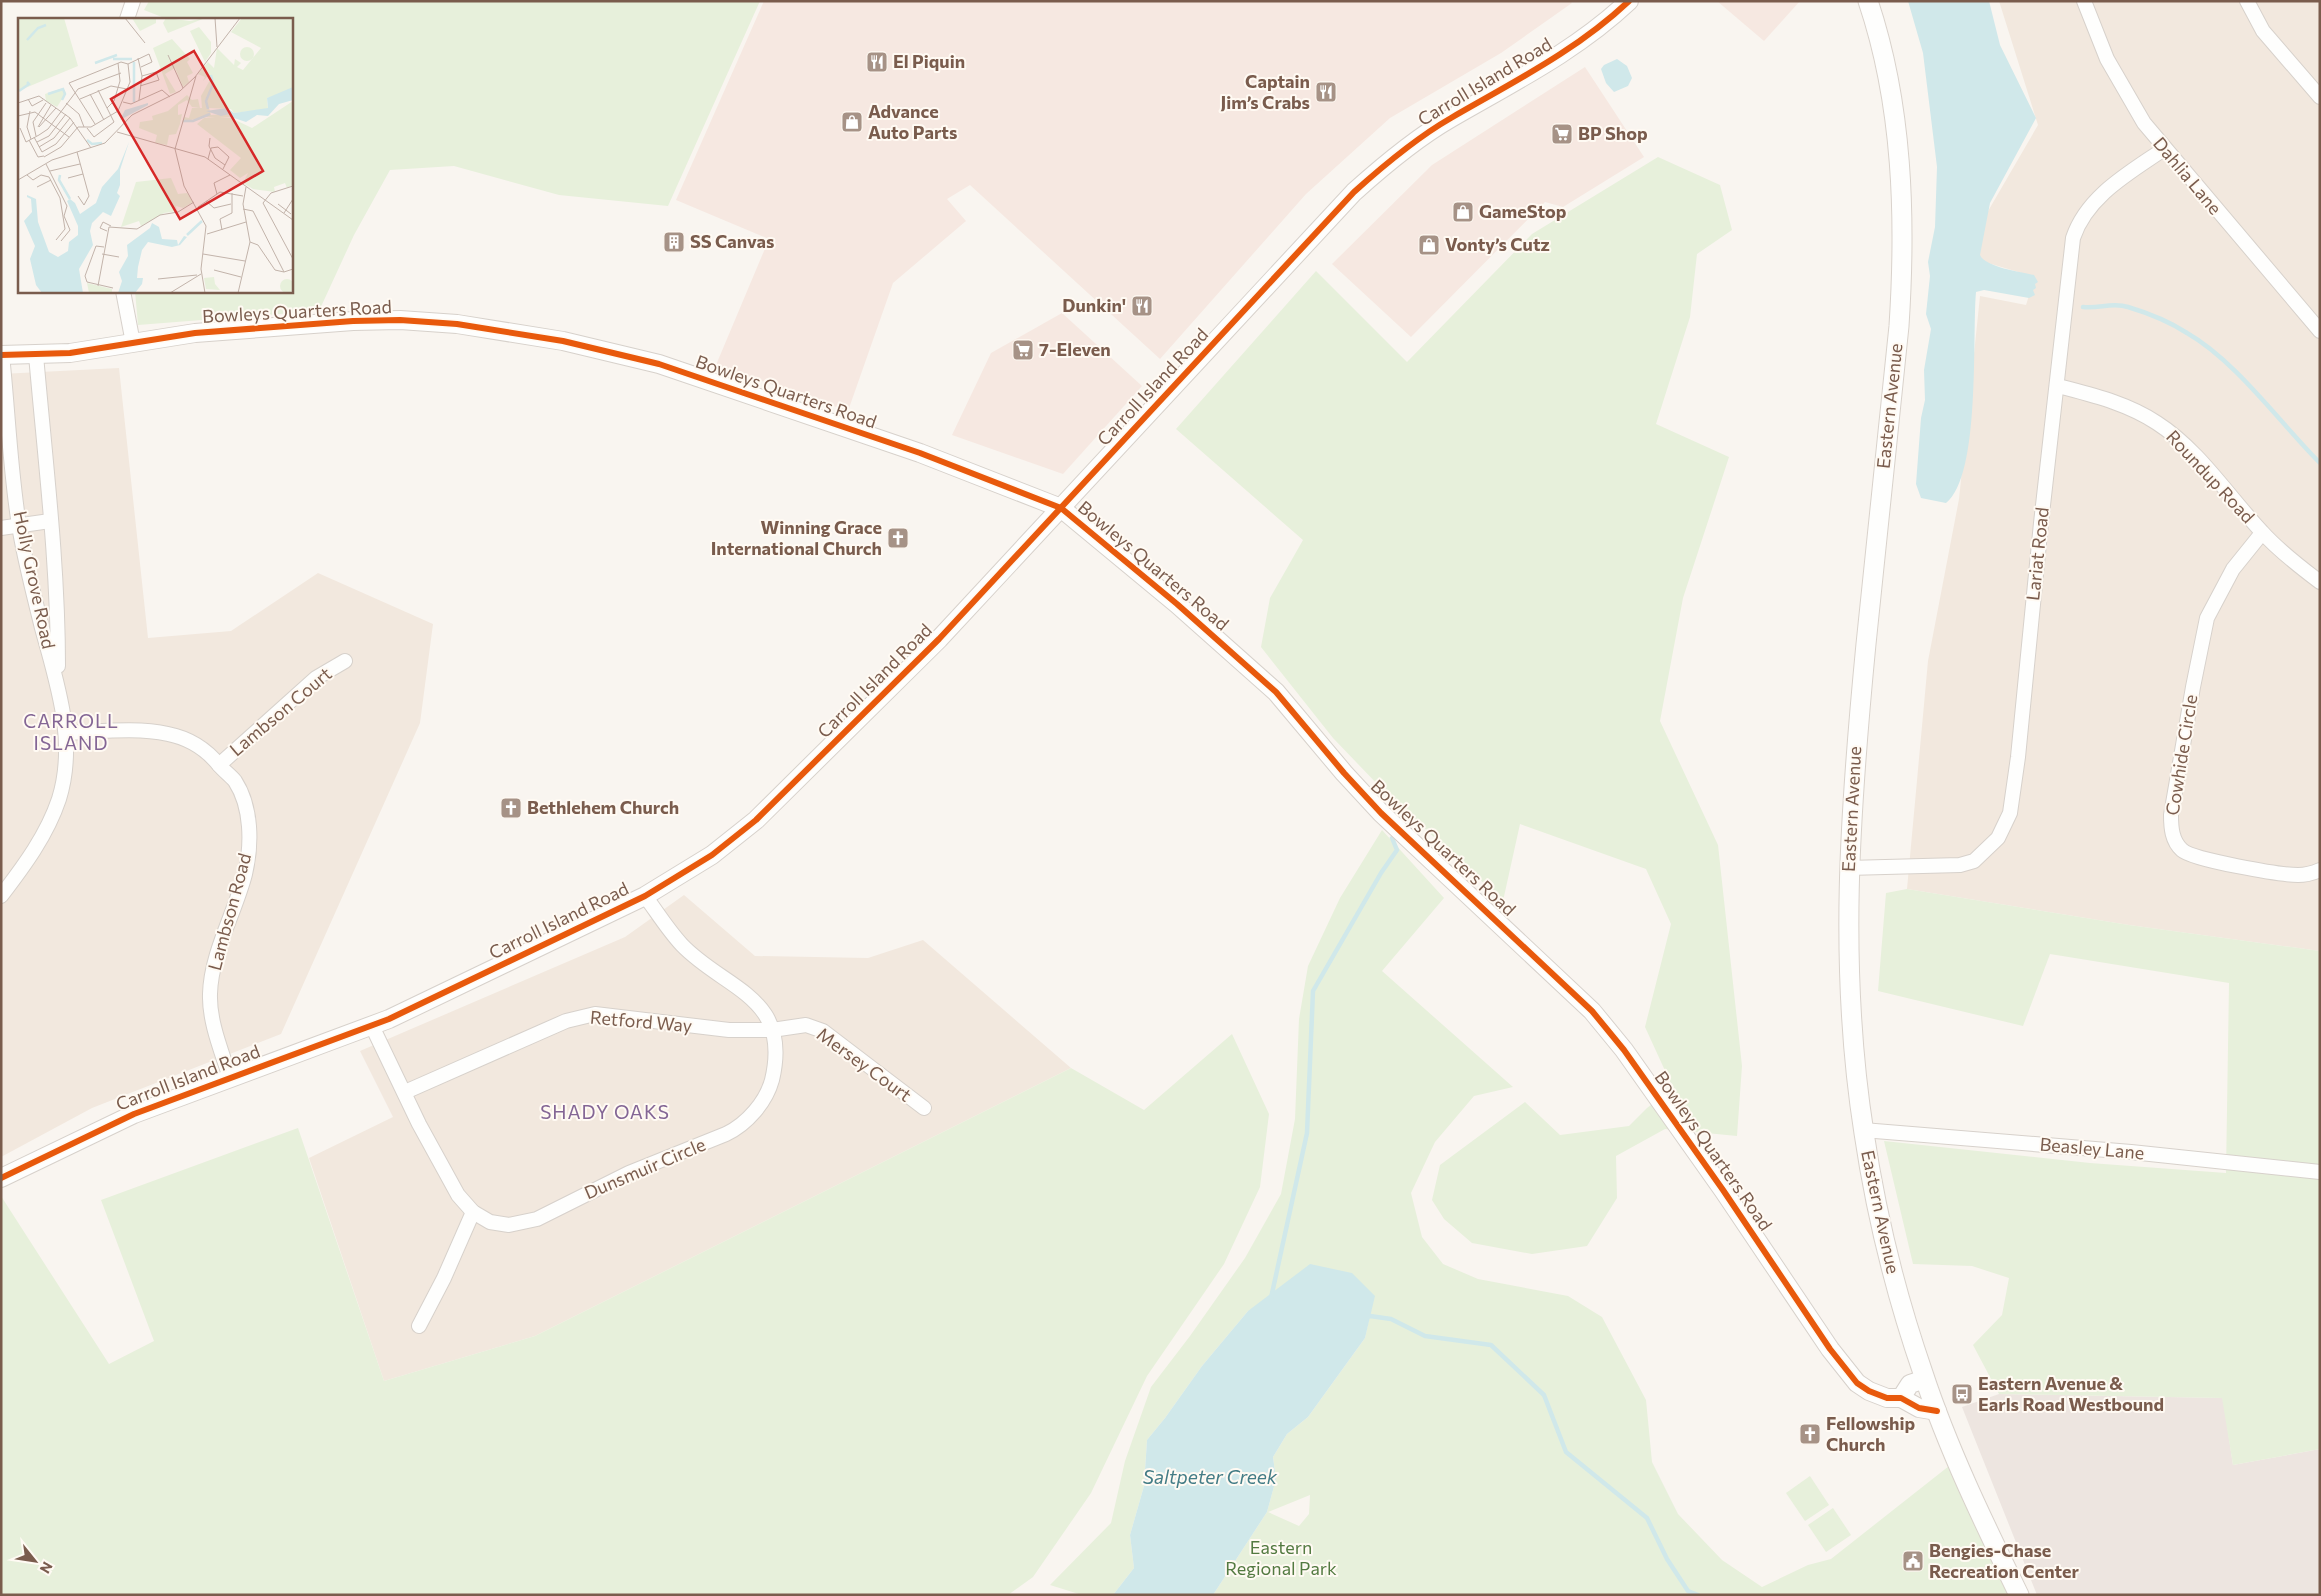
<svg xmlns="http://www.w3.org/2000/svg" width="2321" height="1596" font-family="Commissioner,sans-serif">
<rect width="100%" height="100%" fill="#f9f5f0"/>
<g fill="#f2e8de">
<path d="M1999 1H2320V951L2129 925 1907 889 1928 661 1959 499 1980 296 2026 305 2035 277 1978 260 1984 218 2038 125Z"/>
<path d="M119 368 148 638 231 631 318 573 433 624 420 723 281 1034 92 1108 1 1157V374Z"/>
<path d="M684 895 755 956 868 958 923 940 1071 1068 535 1336 384 1381 309 1158 393 1117 360 1051 625 937Z"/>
</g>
<g fill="#f6e8e1">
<path d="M764 1H1570L1572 3 1501 53 1390 118 1306 194 1160 359 970 185 947 199 966 221 893 283 848 411 716 365 769 239 676 200Z"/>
<path d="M1717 1H1800L1764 41Z"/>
<path d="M1585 67 1644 157 1563 207 1545 202 1411 337 1332 264 1432 165Z"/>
<path d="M1062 313 1142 386 1063 474 952 435 991 353Z"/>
</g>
<path fill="#ede5e0" d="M1999 1394 2223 1398 2233 1465 2320 1449V1595H2037L1962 1407Z"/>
<g fill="#e7f0db" fill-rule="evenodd">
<path d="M149 1H760L668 206 559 195 454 166 390 170 354 235 319 311 138 325 135 291H291V19H167L144 10Z"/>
<path d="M1658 157 1720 185 1732 230 1697 254 1690 317 1656 424 1729 457 1683 598 1660 721 1718 845 1742 1066 1737 1136 1665 1129 1616 1156 1617 1198 1587 1246 1532 1254 1472 1243 1444 1219 1432 1200 1440 1165 1525 1102 1560 1135 1629 1126 1647 1108 1673 1088 1645 1027 1671 924 1646 869 1520 824 1503 901 1381 788 1333 738 1261 647 1270 598 1303 540 1176 429 1316 271 1407 362 1532 234Z"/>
<path d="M1382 830 1444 898 1382 971 1513 1087 1474 1096 1435 1142 1411 1193 1422 1237 1443 1264 1478 1279 1568 1296 1602 1317 1646 1400 1652 1462 1678 1514 1722 1560 1762 1587 1808 1565 1831 1559 1949 1466 2010 1595H1213L1267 1512 1276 1479 1273 1457 1287 1434 1308 1417 1365 1338 1374 1296 1248 1311 1202 1366 1165 1418 1147 1440 1144 1486 1130 1535 1134 1568 1113 1595H1082L1050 1585 1111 1523 1125 1461 1151 1387 1190 1336 1245 1258 1281 1194 1295 1119 1299 1019 1308 966 1340 898ZM1310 1495 1309 1514 1299 1526 1268 1512Z"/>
<path d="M1907 889 2129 925 2320 951V1449L2233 1465 2222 1398 1999 1394 1973 1345 2002 1315 2009 1278 1972 1266 1913 1264 1884 1141 2090 1163 2226 1173 2229 983 2050 954 2023 1026 1878 991 1886 893Z"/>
<path d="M1232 1034 1269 1114 1260 1187 1224 1264 1147 1376 1091 1493 1033 1577 1008 1595H1V1196L109 1364 154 1341 101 1200 298 1128 384 1381 535 1336 1071 1068 1144 1110Z"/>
<path d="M1810 1476 1829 1505 1805 1521 1786 1493Z"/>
<path d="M1833 1508 1851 1535 1826 1552 1808 1525Z"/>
</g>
<g fill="#d0e8ea">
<path d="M1908 1H1989L2000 45 2036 118 1990 203 1980 255C1985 267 2021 272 2034 275L2038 282 2035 284 2036 288 2033 290 2035 295 2029 298 1984 290 1976 292C1972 336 1981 476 1946 503L1921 498 1916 484 1921 418 1925 400 1924 370 1931 329 1926 314 1930 276 1928 262 1935 227 1937 167 1923 53Z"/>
<path d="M1617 59 1627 66 1632 78 1628 86 1614 92 1606 83 1601 69 1604 65Z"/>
<path d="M1310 1264 1352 1273 1375 1296 1365 1338 1308 1417 1287 1434 1273 1457 1276 1479 1267 1512 1213 1595H1113L1134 1568 1130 1535 1144 1486 1147 1440 1165 1418 1202 1366 1248 1311Z"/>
</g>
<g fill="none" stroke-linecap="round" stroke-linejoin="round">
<g stroke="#d0e8ea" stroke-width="4.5">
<path d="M2083 307C2099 309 2112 302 2128 307 2148 313 2170 322 2187 333 2236 361 2280 423 2320 463"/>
<path d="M1271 1298 1307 1133 1313 991 1381 873 1397 850 1392 838"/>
<path d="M1366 1318 1370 1316 1391 1319 1425 1336 1491 1345 1544 1395 1566 1452 1647 1518 1667 1559 1688 1591 1698 1595"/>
</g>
<g stroke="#d7d1cb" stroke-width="16">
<g id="minor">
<path d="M2084 1 2107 59 2144 123 2320 331"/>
<path d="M2247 1 2263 31 2320 97"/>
<path d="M127 19 133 1"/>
<path d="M123 291 133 343"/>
<path d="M36 355C45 459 58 562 58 666"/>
<path d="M2058 386C2092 395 2127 403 2157 423 2199 450 2228 496 2262 532 2279 551 2300 567 2320 582"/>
<path d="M1 528 50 521"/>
<path d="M2262 533 2233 569 2207 618 2193 687 2171 815C2171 828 2172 841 2182 850 2193 860 2281 875 2298 875 2305 875 2313 873 2320 870"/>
<path d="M66 733C99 732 136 727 168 734 188 738 206 749 219 765 224 771 230 775 235 781 252 807 252 845 245 874 235 913 211 953 210 994 209 1022 222 1052 230 1078"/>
<path d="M219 765 316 678 345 661"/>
<path d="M1848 868 1960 865 1974 861 1998 838 2010 813 2018 757 2041 523 2073 238C2087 196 2129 173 2164 149"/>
<path d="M1 896C24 866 47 835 59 799 77 741 57 684 42 628 34 595 24 558 19 525 10 469 8 411 2 355"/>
<path d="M372 1026 419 1124 458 1195 473 1212 490 1222 509 1225 537 1219 629 1173 726 1134C747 1124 766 1102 772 1080 792 996 725 990 682 945 668 930 657 912 645 896"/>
<path d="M405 1092 566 1021 595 1014 729 1030H772L806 1025 823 1031 924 1108"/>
<path d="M1863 1130 2131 1152 2320 1172"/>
<path d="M419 1326 444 1278 473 1212"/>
</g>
</g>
<g stroke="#d7d1cb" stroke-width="20">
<g id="tertiary">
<path d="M1 355 70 353 195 333 353 321 400 320 457 324 563 341 659 364 920 453 1061 508 1177 604 1276 692 1344 773 1381 813 1592 1011 1624 1050 1723 1190 1830 1349 1857 1383 1869 1391 1887 1398H1901L1919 1408 1937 1411"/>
<path d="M1 1178 134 1114 389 1019 645 896 712 855 756 820 939 639 1354 192C1384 165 1416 138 1451 118 1513 82 1576 51 1629 1"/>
<path d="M1901 1398 1910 1384 1925 1379"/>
</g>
</g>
<g stroke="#d9d2cb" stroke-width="21">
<path id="secondary" d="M1868 1C1903 105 1906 218 1899 326 1887 432 1876 538 1866 644 1850 809 1838 968 1864 1133 1876 1214 1896 1295 1923 1373 1948 1449 1984 1523 2019 1595"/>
</g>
<use href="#minor" stroke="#fefefd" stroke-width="14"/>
<use href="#tertiary" stroke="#fefefd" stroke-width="18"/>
<use href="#secondary" stroke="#fefefd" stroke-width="19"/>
<g stroke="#fffaf3" stroke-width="9">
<g id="cycleway">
<path d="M1 355 70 353 195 333 353 321 400 320 457 324 563 341 659 364 920 453 1061 508 1177 604 1276 692 1344 773 1381 813 1592 1011 1624 1050 1723 1190 1830 1349 1857 1383 1869 1391 1887 1398H1901L1919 1408 1937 1411"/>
<path d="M1 1178 134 1114 389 1019 645 896 712 855 756 820 939 639 1354 192C1384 165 1416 138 1451 118 1513 82 1576 51 1629 1"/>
</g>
</g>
<use href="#cycleway" stroke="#e8590c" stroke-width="6"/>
</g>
<defs>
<g id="restaurant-square" transform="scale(1.125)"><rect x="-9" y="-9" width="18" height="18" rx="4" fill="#a69286" stroke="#fffaf3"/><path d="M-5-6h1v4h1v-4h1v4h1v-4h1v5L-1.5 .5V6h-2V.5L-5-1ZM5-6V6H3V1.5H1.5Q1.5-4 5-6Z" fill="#fff"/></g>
<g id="shop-square" transform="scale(1.125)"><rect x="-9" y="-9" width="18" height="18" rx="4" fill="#a69286" stroke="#fffaf3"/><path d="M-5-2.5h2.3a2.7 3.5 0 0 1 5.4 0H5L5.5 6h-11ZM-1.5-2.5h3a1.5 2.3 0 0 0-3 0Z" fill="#fff"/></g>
<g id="supermarket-square" transform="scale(1.125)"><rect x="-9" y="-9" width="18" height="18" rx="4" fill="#a69286" stroke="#fffaf3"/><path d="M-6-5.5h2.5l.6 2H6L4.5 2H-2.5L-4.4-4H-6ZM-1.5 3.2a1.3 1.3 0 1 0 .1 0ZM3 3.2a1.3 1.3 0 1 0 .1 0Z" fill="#fff"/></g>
<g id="building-square" transform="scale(1.125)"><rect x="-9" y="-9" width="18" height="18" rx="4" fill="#a69286" stroke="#fffaf3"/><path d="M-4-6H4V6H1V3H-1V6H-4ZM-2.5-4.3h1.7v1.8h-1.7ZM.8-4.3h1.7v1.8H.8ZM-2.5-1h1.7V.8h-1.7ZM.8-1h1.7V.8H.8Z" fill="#fff"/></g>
<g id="church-square" transform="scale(1.125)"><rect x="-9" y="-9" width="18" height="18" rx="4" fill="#a69286" stroke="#fffaf3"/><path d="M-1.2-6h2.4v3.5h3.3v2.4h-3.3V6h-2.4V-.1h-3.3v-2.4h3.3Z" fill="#fff"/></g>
<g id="bus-square" transform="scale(1.125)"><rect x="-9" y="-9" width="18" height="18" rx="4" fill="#a69286" stroke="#fffaf3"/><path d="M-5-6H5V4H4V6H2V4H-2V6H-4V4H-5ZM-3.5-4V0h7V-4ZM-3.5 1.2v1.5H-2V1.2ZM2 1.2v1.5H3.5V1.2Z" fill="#fff"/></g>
<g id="civic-square" transform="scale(1.125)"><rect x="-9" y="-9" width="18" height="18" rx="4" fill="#a69286" stroke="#fffaf3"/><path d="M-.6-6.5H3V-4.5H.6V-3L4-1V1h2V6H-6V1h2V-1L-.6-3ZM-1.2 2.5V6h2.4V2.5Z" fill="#fff"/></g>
</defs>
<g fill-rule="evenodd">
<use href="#restaurant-square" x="877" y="62"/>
<use href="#restaurant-square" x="1326" y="92"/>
<use href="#shop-square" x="852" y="122"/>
<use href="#supermarket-square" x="1562" y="134"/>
<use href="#shop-square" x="1463" y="212"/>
<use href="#building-square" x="674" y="242"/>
<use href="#shop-square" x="1429" y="245"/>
<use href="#restaurant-square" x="1142" y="306"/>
<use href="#supermarket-square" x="1023" y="350"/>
<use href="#church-square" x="898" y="538"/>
<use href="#church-square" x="511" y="808"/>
<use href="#bus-square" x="1962" y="1394"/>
<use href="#church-square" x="1810" y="1434"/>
<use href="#civic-square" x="1913" y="1561"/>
</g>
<g text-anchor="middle" stroke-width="4" stroke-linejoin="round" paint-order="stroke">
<g font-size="18" font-weight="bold" fill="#7a5c4d" stroke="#fffaf3" text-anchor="start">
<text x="893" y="68">El Piquin</text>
<text x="1310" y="88" text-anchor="end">Captain<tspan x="1310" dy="21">Jim’s Crabs</tspan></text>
<text x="868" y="118">Advance<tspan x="868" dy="21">Auto Parts</tspan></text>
<text x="1578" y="140">BP Shop</text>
<text x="1479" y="218">GameStop</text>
<text x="690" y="248">SS Canvas</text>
<text x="1445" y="251">Vonty’s Cutz</text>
<text x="1126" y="312" text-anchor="end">Dunkin'</text>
<text x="1039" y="356">7-Eleven</text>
<text x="882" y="534" text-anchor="end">Winning Grace<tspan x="882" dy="21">International Church</tspan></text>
<text x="527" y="814">Bethlehem Church</text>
<text x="1978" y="1390">Eastern Avenue &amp;<tspan x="1978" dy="21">Earls Road Westbound</tspan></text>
<text x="1826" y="1430">Fellowship<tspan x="1826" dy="21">Church</tspan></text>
<text x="1929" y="1557">Bengies-Chase<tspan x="1929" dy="21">Recreation Center</tspan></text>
</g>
<g font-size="18" fill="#7a5c4d" stroke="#fffaf3">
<text transform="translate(1485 82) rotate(-31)" y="6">Carroll Island Road</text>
<text transform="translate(2187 176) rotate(50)" y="6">Dahlia Lane</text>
<text transform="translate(297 312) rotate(-3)" y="6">Bowleys Quarters Road</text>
<text transform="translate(1153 387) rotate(-47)" y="6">Carroll Island Road</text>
<text transform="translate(786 392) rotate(19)" y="6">Bowleys Quarters Road</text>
<text transform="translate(1890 406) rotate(-84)" y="6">Eastern Avenue</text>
<text transform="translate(2210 477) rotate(47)" y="6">Roundup Road</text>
<text transform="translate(2038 554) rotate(-84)" y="6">Lariat Road</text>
<text transform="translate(1153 566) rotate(40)" y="6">Bowleys Quarters Road</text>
<text transform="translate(34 580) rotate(78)" y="6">Holly Grove Road</text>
<text transform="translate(875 681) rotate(-45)" y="6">Carroll Island Road</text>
<text transform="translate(281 712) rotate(-40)" y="6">Lambson Court</text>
<text transform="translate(2182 755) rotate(-81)" y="6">Cowhide Circle</text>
<text transform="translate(1852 809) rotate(-87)" y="6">Eastern Avenue</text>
<text transform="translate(1443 848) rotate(43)" y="6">Bowleys Quarters Road</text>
<text transform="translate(230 912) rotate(-75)" y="6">Lambson Road</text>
<text transform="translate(559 921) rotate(-26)" y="6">Carroll Island Road</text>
<text transform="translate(641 1022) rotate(5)" y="6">Retford Way</text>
<text transform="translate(864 1065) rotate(36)" y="6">Mersey Court</text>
<text transform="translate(188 1078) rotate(-21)" y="6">Carroll Island Road</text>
<text transform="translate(2092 1149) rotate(5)" y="6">Beasley Lane</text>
<text transform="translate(1713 1151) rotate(55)" y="6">Bowleys Quarters Road</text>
<text transform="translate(645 1169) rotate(-23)" y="6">Dunsmuir Circle</text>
<text transform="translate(1880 1212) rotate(78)" y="6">Eastern Avenue</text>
</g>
<g font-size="18" fill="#537a41" stroke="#fffaf3">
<text x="1281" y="1554">Eastern<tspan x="1281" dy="21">Regional Park</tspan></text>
</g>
<g font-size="19" letter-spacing="1" fill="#846695" stroke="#fffaf3">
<text x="71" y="728">CARROLL<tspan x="71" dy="22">ISLAND</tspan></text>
<text x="605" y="1119">SHADY OAKS</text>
</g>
<g font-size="19" font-style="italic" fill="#437c86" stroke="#fffaf3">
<text x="1210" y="1484">Saltpeter Creek</text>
</g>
</g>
<g transform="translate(18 18)">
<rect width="275" height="275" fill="#f9f5f0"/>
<path d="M0 0H46L60 48 0 73ZM114 0H138V5L122 13ZM148 0 172 3 187 0 150 15 145 5ZM224 0H275V69L272 73 249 80 250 91 216 95 213 91 191 90 193 97 213 96V99L202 100H213L234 110 275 83V167L269 170 267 165 256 169 257 174 235 171 225 165 230 155 222 160 212 152 223 140 179 106 186 100 197 99H186L164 104 166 99 171 100 174 90H184L183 78 192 62 189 59 185 63 187 59 180 56 190 44 196 50 199 30 216 47 217 41 223 45 219 49 225 52 243 30 213 14ZM181 9 193 24V35L187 44 172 13ZM154 21 172 41 169 44 175 55 169 58 171 64 165 69 157 50 147 56 158 74 152 76 135 30ZM222 36a7 7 0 1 1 14 0a7 7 0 1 1-14 0ZM45 70 48 75 39 89 28 83 27 76ZM169 77 174 82 180 81 182 90 174 89 169 82 160 87V97L164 96 162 106 158 116 151 117 149 127 137 125 139 117 121 110 122 104 135 102 134 98 150 93ZM153 160 160 176 169 175 175 184 165 190 158 188 159 193 146 195 123 208 121 203 103 209 118 164ZM196 259 197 266 202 272 188 271 186 260ZM262 268a7 7 0 1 1 14 0a7 7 0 1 1-14 0ZM69 265 94 271V275H71Z" fill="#e7f0db"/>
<path d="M275 69V82L261 86 250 98 239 97 228 104 213 99 212 96 203 98 188 93 209 90 216 95 250 90 249 80ZM130 85V87L102 102 107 92ZM111 124 102 152V167L99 175 102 178 93 198 85 194 74 205 72 213 75 227 61 251 65 275H24L18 267 12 241 17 228 6 203 14 194 13 181 9 179V177L18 181 20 204 31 234 40 239 50 233 51 224 60 217V208L49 183 52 181 57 185 62 196 78 185 84 169 100 151ZM134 205 141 209 144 221 159 222 160 227 166 218 169 219 162 227 154 229 130 224 124 232 120 249 119 260H125L124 266 117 275H100L104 263 101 254 110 238 109 227 132 210Z" fill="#d0e8ea"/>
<path fill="none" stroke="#d0e8ea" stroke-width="2.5" d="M9 22 20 10 28 7M95 41H114M116 44V84M77 45 99 37M1 73 11 66 9 64M30 76 45 71 47 76 44 82M190 91 188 83 195 66 193 57M165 103H175L192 96M69 122 74 126 84 125M42 157 41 162 52 181M169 217 184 203"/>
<path fill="none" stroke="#c2b3aa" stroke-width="1" d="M107 0 127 25M197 0 199 29M150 37 165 70M120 40 124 58 121 82M110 46 131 36 134 44 123 49M178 58 157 131 166 168 188 208 183 251 187 275M122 68 141 62 138 54 124 58M72 76 86 102M10 81 14 88 25 82M62 81 93 68 109 71M105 84 113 86 144 72 152 79M0 85 21 78 52 100 73 130M48 85 61 96 66 109M89 90 96 83 102 63 100 45M12 93 9 109 13 121M0 98 17 94 51 119M77 106 51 65 103 44 110 46M20 109 33 87M21 109 38 90M2 110 8 124 21 117 30 111 60 71 103 55M69 110 76 119 96 104 80 72M99 114 187 139 275 202M18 118 15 104 28 85M16 119 24 134M192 120 191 128 197 140 207 147M11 122 20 139 26 138M19 124 31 118 48 96M21 129 36 120 52 100M24 134 38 126 56 104M59 134 71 178 66 187 60 178M26 139 43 129 60 109H73L100 93 112 64 110 46M190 141 193 130 200 129 211 139 205 151M28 146 49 188 46 198 52 212 43 223M32 153 62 146M9 157 15 162 23 157 31 159 42 180 47 211 38 222M50 160 65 156M0 162 34 142 87 125 114 97 162 73 177 59 222 0M275 168 253 175 245 185 275 241M19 169 33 162M199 176 196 165 212 157M188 183 196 190 213 186M260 186 273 196M180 189 202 174 225 178M225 191 235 193 266 254M266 195 275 181M204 212 202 201 214 195V175M89 213 82 210 85 204 93 208M189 216 228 204M232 224 240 227 257 252 266 254 275 251M86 229 78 228 67 258 69 264 95 270M84 236 101 239M185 236 227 243M196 252 223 259M140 261 179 257M80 268 91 209 119 211 142 197 160 194 176 184M152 275 183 256M220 275 232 224 225 186 228 169"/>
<path fill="#d62828" fill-opacity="0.15" stroke="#d62828" stroke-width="2.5" d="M176 33 245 153 162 201 93 81Z"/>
<rect width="275" height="275" fill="none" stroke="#7a5c4d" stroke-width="2.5"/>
</g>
<rect width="2321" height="1596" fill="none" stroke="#7a5c4d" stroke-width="5"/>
<g transform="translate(35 1561) rotate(120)" stroke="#fffaf3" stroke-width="4" paint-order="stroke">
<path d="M0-4L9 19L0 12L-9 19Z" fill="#7a5c4d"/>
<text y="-8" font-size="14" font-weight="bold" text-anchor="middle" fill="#7a5c4d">N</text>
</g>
</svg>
